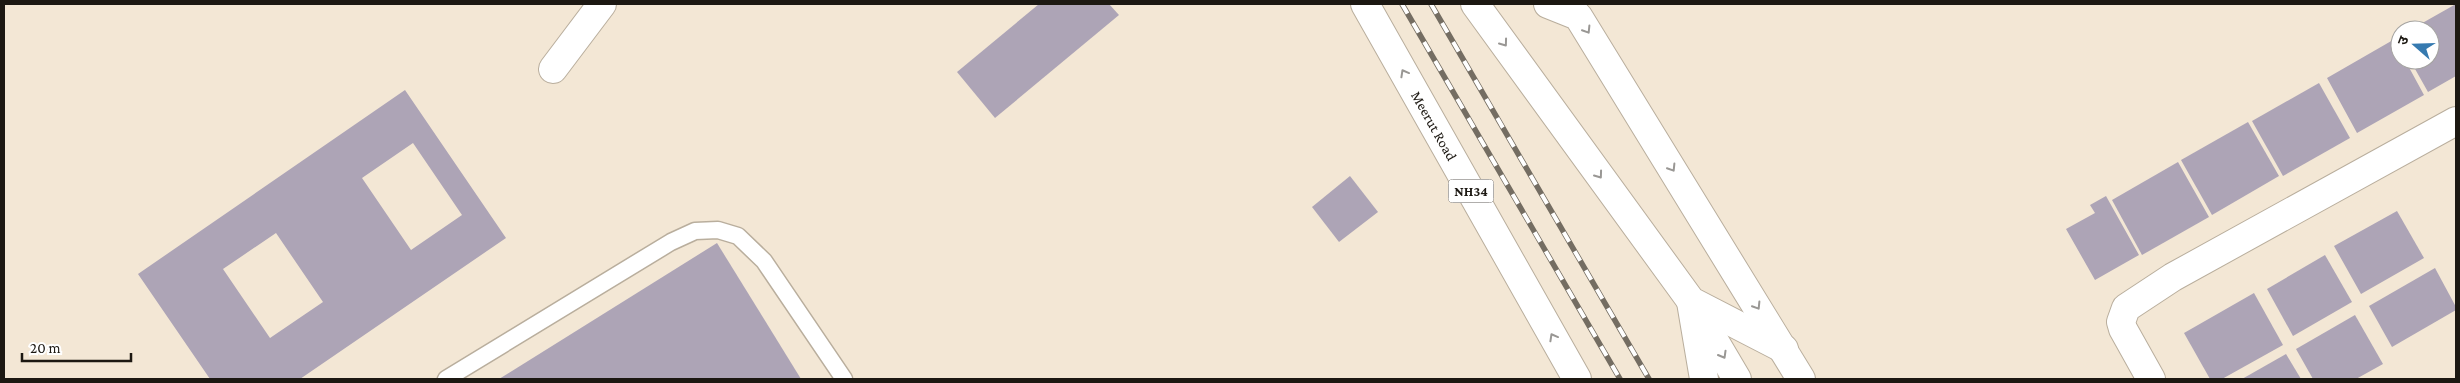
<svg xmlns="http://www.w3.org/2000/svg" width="2460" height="383" font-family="'Crimson Pro','Noto Sans Devanagari',serif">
<rect width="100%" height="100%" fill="#f3e7d5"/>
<g fill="#ada4b6" fill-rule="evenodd">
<path d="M1039 4H1109L1119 15 995 118 957 72Z"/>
<path d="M2456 4V76L2428 92 2410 60H2430V30H2410Z"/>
<path d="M2393 40 2400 52V60H2405L2424 95 2357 133 2327 78Z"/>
<path d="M2319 83 2350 138 2283 176 2252 121Z"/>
<path d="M405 90 506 238 300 379H210L138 274ZM413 143 462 215 411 250 362 178ZM276 233 323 302 270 338 223 269Z"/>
<path d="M2248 122 2279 176 2212 215 2181 160Z"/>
<path d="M2178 162 2209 217 2142 255 2112 200Z"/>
<path d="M1350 176 1378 212 1339 242 1312 207Z"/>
<path d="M2106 196 2139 255 2095 280 2066 229 2095 213 2090 205Z"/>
<path d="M2397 211 2424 258 2361 294 2334 246Z"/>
<path d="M717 243 801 379H499Z"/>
<path d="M2325 255 2352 302 2293 336 2267 289Z"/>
<path d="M2435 268 2456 307V310L2392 347 2369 306Z"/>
<path d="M2254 293 2283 345 2222 379H2210L2184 333Z"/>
<path d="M2355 315 2383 364 2356 379H2313L2296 349Z"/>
<path d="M2286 354 2301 379H2242Z"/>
</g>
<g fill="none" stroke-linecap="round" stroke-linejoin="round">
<g stroke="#b9ae9d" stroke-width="19">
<path id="lane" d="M446 379 671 242 695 231 718 230 738 236 764 261 844 379"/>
</g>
<g stroke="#b9ae9d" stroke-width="30">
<g id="street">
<path d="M553 69 602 4"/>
<path d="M2151 379 2123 329 2121 322 2126 308 2173 277 2456 121"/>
</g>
</g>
<g stroke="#b9ae9d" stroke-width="30">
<path id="secondary" d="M1691 302 1704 379"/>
</g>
<g stroke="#b9ae9d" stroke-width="30">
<path id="primary" d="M1691 301 1737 379"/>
</g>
<g stroke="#b9ae9d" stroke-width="30">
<g id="highway">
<path id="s1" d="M1365 4 1577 379"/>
<path d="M1475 4 1691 301 1784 349"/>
<path d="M1548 4 1578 16 1801 379"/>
</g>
</g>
<use href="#lane" stroke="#fff" stroke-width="16"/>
<use href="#street" stroke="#fff" stroke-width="28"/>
<use href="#secondary" stroke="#fff" stroke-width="28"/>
<use href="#primary" stroke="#fff" stroke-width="28"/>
<use href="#highway" stroke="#fff" stroke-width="28"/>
<g stroke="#746d62" stroke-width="5.5">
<g id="rail">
<path d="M1402 4 1620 379"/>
<path d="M1431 4 1649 379"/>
</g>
</g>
<use href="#rail" stroke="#fff" stroke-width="4" stroke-dasharray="11" stroke-linecap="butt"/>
</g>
<defs><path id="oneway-chevron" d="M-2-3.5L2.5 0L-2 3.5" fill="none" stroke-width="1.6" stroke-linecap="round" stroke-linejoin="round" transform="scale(1.25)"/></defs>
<g stroke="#999794">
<use href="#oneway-chevron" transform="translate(1587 30) rotate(58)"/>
<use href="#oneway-chevron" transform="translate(1504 43) rotate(54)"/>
<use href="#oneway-chevron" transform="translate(1404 73) rotate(-119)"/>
<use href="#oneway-chevron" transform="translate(1672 168) rotate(58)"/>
<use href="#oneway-chevron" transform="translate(1599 175) rotate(54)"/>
<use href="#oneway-chevron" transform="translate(1757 306) rotate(58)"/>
<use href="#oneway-chevron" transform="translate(1553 337) rotate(-119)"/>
<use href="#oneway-chevron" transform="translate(1723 355) rotate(60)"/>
</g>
<g text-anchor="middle" stroke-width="5" stroke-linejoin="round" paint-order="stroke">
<rect fill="#fff" stroke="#605d59" stroke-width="1" x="1448.5" y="179.5" width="45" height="23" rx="4"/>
<g font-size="14" font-weight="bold" fill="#1c1812">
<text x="1471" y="196">NH34</text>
</g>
<g font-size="15" fill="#1c1812" stroke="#fff">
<text dy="5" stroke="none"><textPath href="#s1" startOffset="140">Meerut Road</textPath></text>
</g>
</g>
<rect width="2460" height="383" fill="none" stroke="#1c1812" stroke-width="10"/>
<g transform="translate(2415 45) rotate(290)"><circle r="24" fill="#ffffff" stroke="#a4a3a0"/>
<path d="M0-4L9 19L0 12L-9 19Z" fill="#367ab0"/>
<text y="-8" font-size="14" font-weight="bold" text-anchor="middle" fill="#1c1812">उ</text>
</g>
<path d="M22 353v8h109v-8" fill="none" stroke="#1c1812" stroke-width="2.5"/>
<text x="30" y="353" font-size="15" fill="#1c1812" stroke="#ffffff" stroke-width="4" paint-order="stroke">20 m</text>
</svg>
